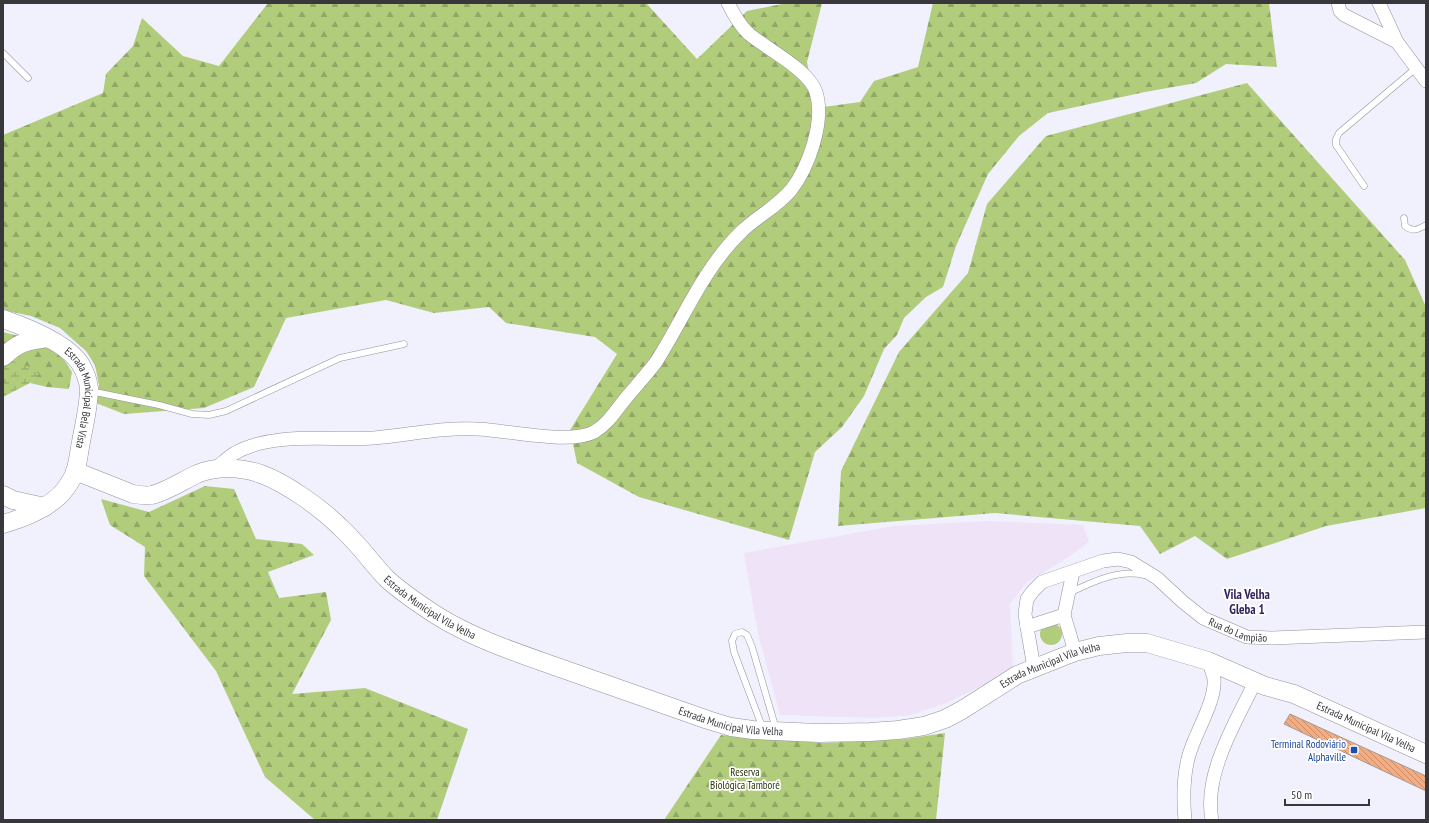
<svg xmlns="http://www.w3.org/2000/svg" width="1429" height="823" font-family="'PT Sans Narrow',sans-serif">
<defs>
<pattern id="forest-firs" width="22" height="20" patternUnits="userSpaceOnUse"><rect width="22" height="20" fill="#b1cd7b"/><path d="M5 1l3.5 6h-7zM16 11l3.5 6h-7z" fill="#91a766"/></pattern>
<pattern id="wetland-marsh" width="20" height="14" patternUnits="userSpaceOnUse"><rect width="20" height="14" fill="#b1cd7b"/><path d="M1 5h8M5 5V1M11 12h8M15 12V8" fill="none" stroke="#91a766"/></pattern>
<pattern id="building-back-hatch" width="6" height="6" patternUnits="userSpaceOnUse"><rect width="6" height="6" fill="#f5ac81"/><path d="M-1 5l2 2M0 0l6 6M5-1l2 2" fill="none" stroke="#c78d6b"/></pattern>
</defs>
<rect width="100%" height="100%" fill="#f1f0fd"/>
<path fill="#efe3f7" d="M989 521 1083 525 1089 542 1070 556 1026 583 1010 604 1013 671 944 704 911 715 875 718 780 715 758 633 744 553 894 526Z"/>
<g fill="url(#forest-firs)">
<path d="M268 3H646L697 59 747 11 787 3H822L807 62 816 108 860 102 874 81 918 67 933 3H1269L1277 67 1226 64 1196 83 1145 92 1048 113 1019 136 988 174 956 246 943 287 926 297 904 318 897 335 884 349 864 396 842 427 815 452 789 540 639 497 577 463 570 430 617 354 595 337 506 323 489 307 434 313 386 300 286 318 254 387 204 408 124 414 96 403 99 385 95 365 86 351 60 328 31 316 3 310V135L103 93 106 74 133 46 142 18 183 56 219 66Z"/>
<path d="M1247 83 1405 260 1426 307V508L1326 526 1227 559 1195 536 1160 554 1140 526 995 513 838 526 841 471 899 352 968 273 987 204 1046 136Z"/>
<path d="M3 332C24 337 47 343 63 359 67 363 69 368 72 372L69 389 47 387 30 383 38 374 3 358Z"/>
<path d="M205 486 234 489 256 539 302 544 314 555 268 572 279 598 326 592 331 620 292 694 365 688 468 729 437 820H315L265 777 216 671 144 576 145 547 110 525 101 499 149 512Z"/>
<path d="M945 733 936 820H664L721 735 823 743 905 739Z"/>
</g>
<path fill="url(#wetland-marsh)" d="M3 358 30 367 39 374 30 383 3 397Z"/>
<circle fill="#b1cd7b" cx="1051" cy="634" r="11"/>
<path fill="url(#building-back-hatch)" stroke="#a49993" d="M1290 714 1426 776V791L1284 724Z"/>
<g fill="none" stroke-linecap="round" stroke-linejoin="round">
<g stroke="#93929d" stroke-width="7">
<g id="service">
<path d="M3 53 28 78"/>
<path d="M1364 186 1336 145V139L1339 133 1416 68"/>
<path d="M1404 218 1405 226C1413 232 1417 230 1426 225"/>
<path d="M90 391 159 405 192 414 209 415 226 411 340 358 404 344"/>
<path d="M1069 593C1092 582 1118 569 1144 575"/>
<path d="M763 729 734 652 732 641 735 634 742 632 747 635 752 647 776 729"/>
</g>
</g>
<g stroke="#93929d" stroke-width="14">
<g id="minor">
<path d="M1338 3 1340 11 1344 15 1397 42"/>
<path d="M1379 3 1397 42 1426 81"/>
<path d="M213 470C220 465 227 458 235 453 274 431 331 441 374 438 409 435 443 427 477 429 506 430 570 445 594 432 608 424 616 410 626 398 636 386 647 374 656 362 684 318 703 269 741 232 756 217 777 207 791 190 809 167 825 121 816 92 809 70 767 49 749 34 741 27 733 13 728 3"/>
<path d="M1064 615 1073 572"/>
<path id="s1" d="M1027 627 1025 614 1027 599 1033 591 1042 582 1103 561 1118 559 1131 562 1157 578 1183 602 1203 618 1247 637 1272 638 1426 632"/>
<path d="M1034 668 1027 627 1064 615 1075 652"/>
<path d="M1185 820C1183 798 1183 776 1189 755 1195 733 1216 701 1214 679 1213 673 1210 667 1208 661"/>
<path d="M1212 820C1203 774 1236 722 1255 682"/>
</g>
</g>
<g stroke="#93929d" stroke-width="19">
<g id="secondary">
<path id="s2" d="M3 319C26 327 68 343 81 365 85 372 88 380 89 388 89 406 84 425 81 442 79 452 78 463 75 472 72 480 67 487 62 493 47 509 24 518 3 524"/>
<path d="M3 357C19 342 26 341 47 338"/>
<path id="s3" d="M75 471 133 494C139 495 146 496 152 495 168 491 182 481 197 474 217 466 241 467 261 474 286 483 321 508 340 527 357 542 370 561 386 578 401 592 419 604 436 615 474 639 518 653 560 668 609 685 659 703 708 720L731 727 753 730 818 733 870 732 898 730 924 726 945 719 962 710 1017 675 1075 652 1099 646 1127 643H1147L1208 661 1265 686 1294 694 1426 754"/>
<path d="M3 495 13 500 45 507"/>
</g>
</g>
<use href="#service" stroke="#fff" stroke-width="6"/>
<use href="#minor" stroke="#fff" stroke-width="13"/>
<use href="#secondary" stroke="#fff" stroke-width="18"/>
</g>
<rect fill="#1a4fb4" stroke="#fff" stroke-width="1.5" x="1350" y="746" width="8" height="8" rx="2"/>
<g text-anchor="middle" stroke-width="3.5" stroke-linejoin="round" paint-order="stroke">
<g font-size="11" fill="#38373c" stroke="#fff">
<text dy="4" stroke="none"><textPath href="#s2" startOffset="124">Estrada Municipal Bela Vista</textPath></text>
<text dy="4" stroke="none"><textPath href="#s3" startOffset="414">Estrada Municipal Vila Velha</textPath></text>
<text dy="4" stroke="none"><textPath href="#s1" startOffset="273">Rua do Lampião</textPath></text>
<text dy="4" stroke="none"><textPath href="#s3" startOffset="1074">Estrada Municipal Vila Velha</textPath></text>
<text dy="4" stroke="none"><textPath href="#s3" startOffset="738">Estrada Municipal Vila Velha</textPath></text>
<text dy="4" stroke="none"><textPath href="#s3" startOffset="1410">Estrada Municipal Vila Velha</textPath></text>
</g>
<g font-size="11" fill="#164399" stroke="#fff" text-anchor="end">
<text x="1346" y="748">Terminal Rodoviário<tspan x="1346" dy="13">Alphaville</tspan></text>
</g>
<g font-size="11" fill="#2a350d" stroke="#fff">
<text x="745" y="776">Reserva<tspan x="745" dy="13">Biológica Tamboré</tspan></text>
</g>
<g font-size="13" font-weight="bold" fill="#35245e" stroke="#fff">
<text x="1247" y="599">Vila Velha<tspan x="1247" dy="15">Gleba 1</tspan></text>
</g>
</g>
<rect width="1429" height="823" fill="none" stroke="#38373c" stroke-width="8"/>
<path d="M1285 799v6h84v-6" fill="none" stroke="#38373c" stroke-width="2"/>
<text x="1291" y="799" font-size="12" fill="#38373c" stroke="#ffffff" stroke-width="3" paint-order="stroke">50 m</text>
</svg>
